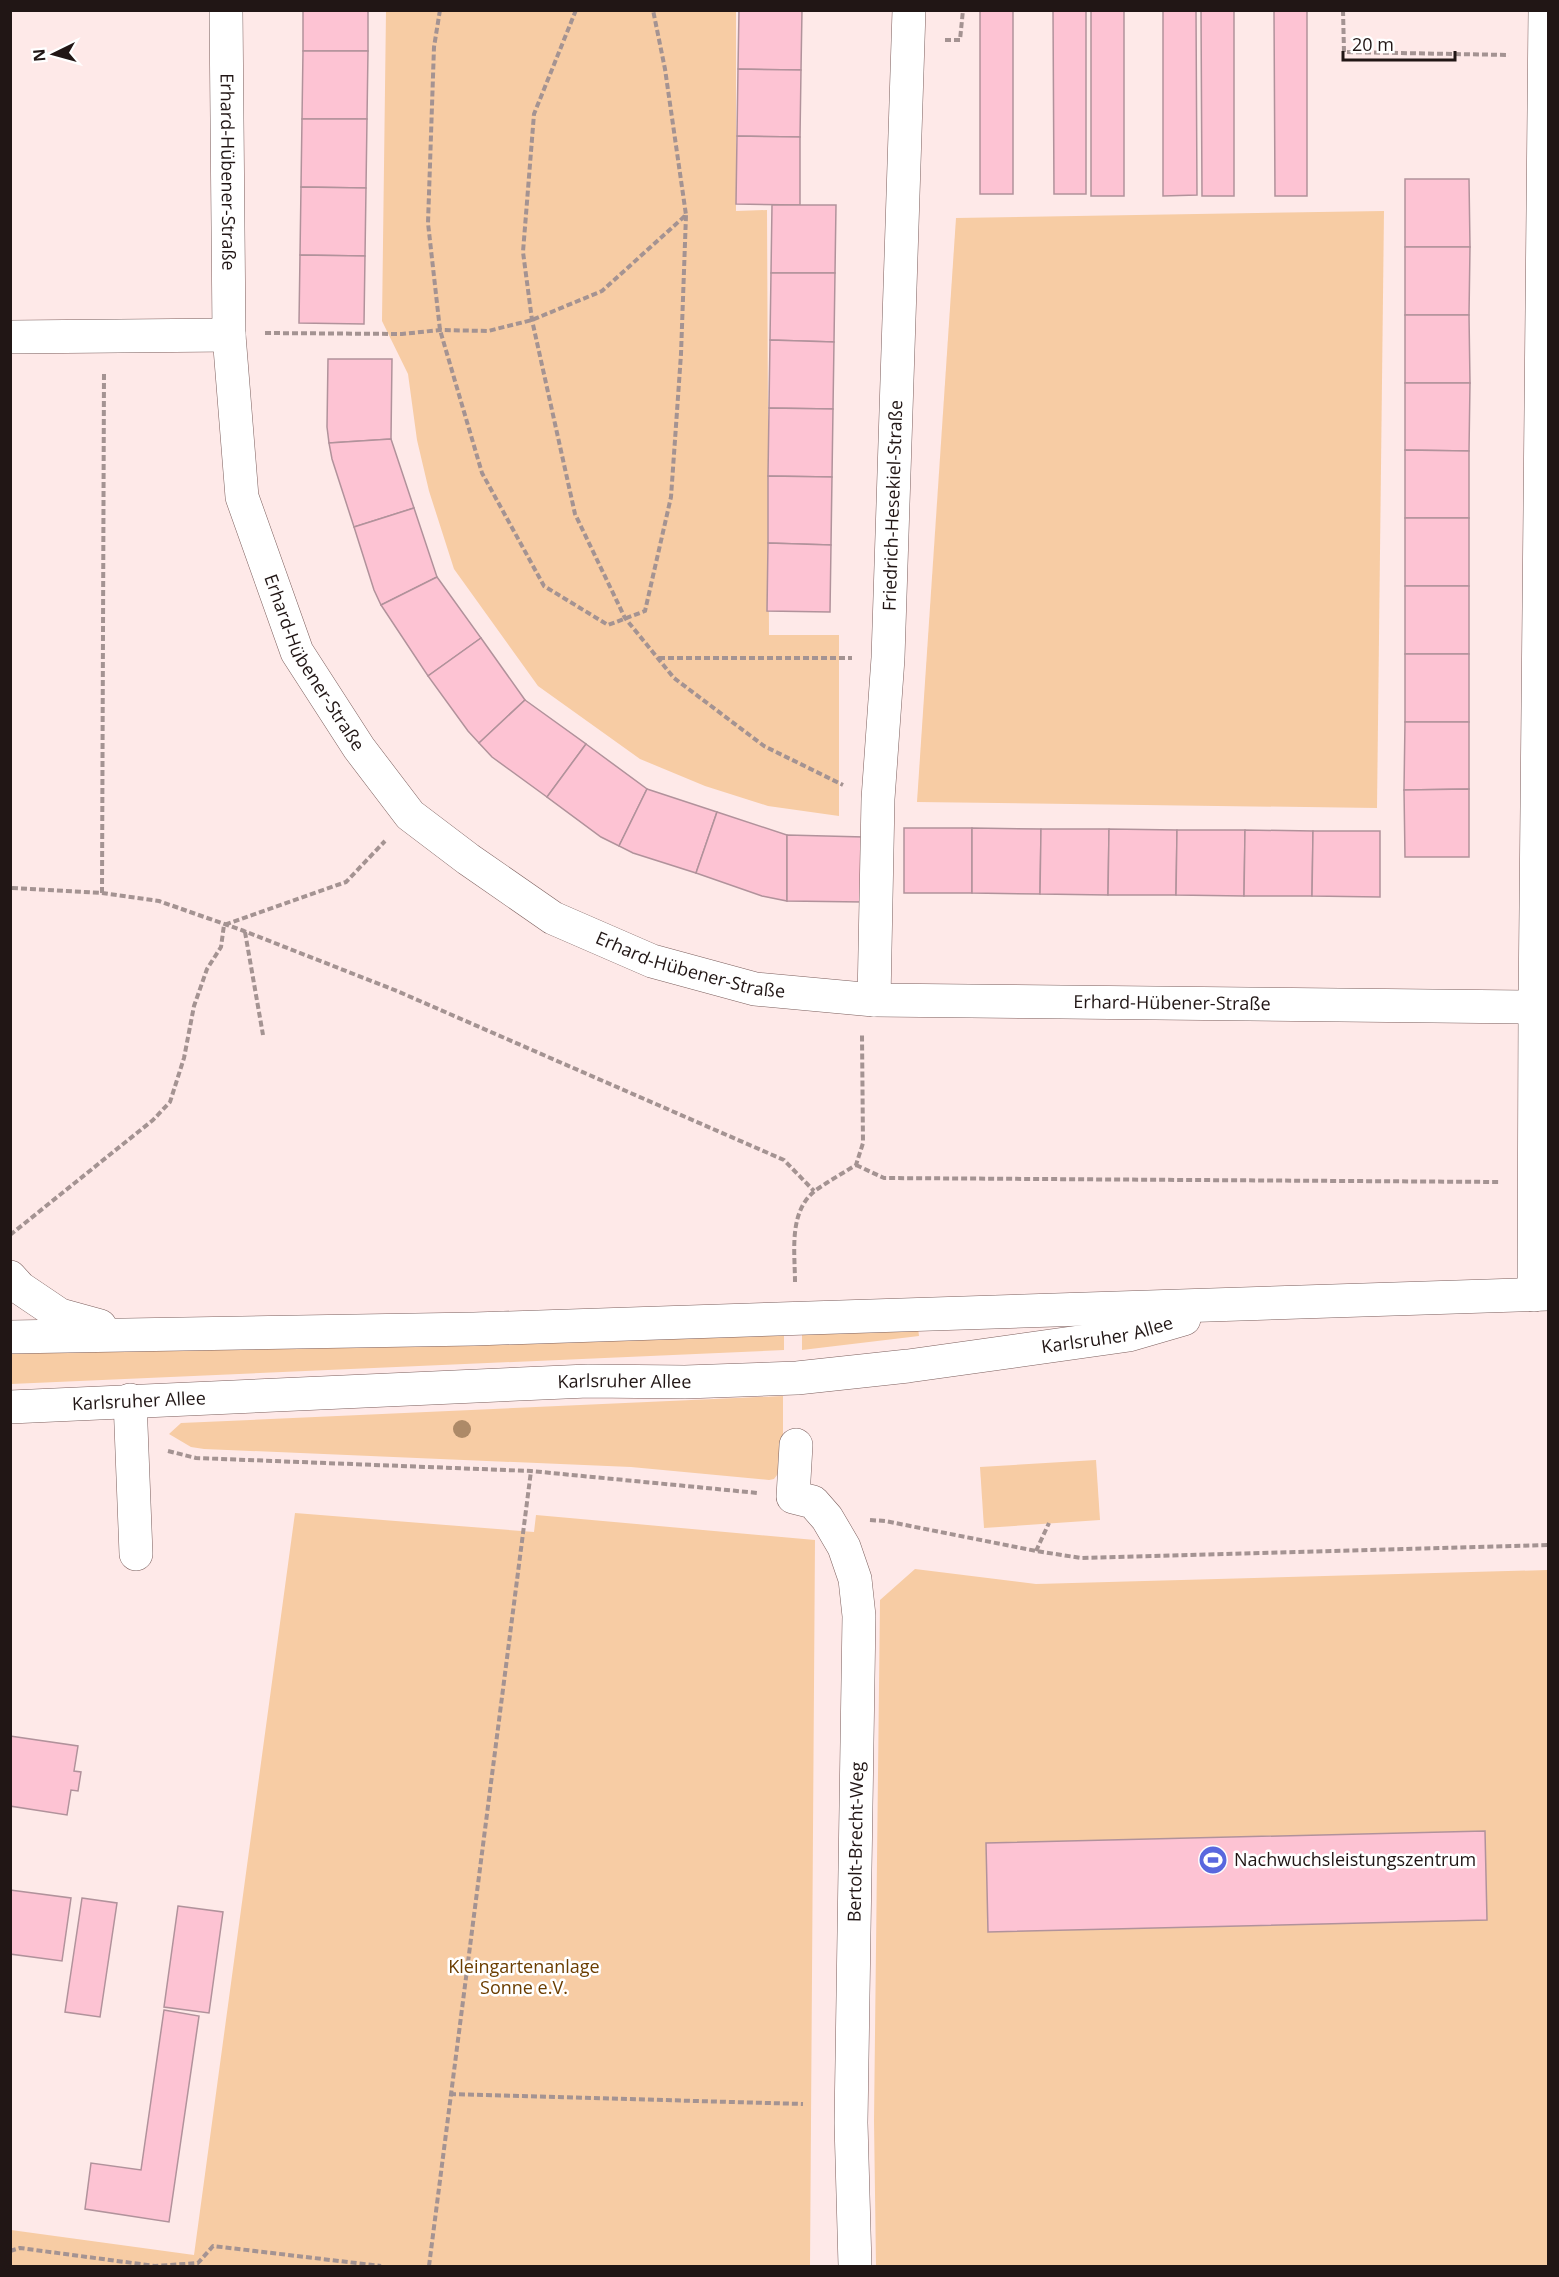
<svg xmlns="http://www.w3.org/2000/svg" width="1559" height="2277" font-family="'Open Sans',sans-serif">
<rect width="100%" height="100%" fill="#fee9e8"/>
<g fill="#f7cca4">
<path d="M386 11H736V211L767 210 769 635H839V816L768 806 705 786 640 759 538 686 454 569 429 491 417 440 408 374 382 321Z"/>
<path d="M1384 211 1377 808 917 802 956 218Z"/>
<path d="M918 1328 919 1336 802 1350V1334Z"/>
<path d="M784 1334V1350L11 1384 10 1350Z"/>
<path d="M783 1396V1467L774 1479 769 1480 631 1467 204 1449 191 1447 169 1434 181 1423Z"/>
<path d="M1096 1460 1100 1520 984 1528 980 1467Z"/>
<path d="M295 1513 534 1532 536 1515 815 1540 810 2266H11V2230L194 2255Z"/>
<path d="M915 1569 1036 1584 1548 1570V2266H876L874 2121 880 1600Z"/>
</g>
<g fill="#fdc3d3" stroke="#b1929b" stroke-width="1.5">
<rect x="303" y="10" width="65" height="41"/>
<path d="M739 10H802L801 70 738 69Z"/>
<rect x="980" y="10" width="33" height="184"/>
<path d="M1053 10H1086V194H1054Z"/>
<rect x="1091" y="10" width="33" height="186"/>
<path d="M1163 10H1196L1197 195 1163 196Z"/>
<path d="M1201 10H1234V196H1202Z"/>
<path d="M1274 10H1307V196H1275Z"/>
<path d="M303 51H368L367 119H302Z"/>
<path d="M738 69 801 70 800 137 737 136Z"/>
<path d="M302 119H367L366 188 301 187Z"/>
<path d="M737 136 800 137V205L736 204Z"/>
<path d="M1405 179H1469L1470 247H1405Z"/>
<path d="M301 187 366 188 365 256 300 255Z"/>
<path d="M772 205H836L835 273H771Z"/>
<path d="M1405 247H1470L1469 315H1405Z"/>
<path d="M300 255 365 256 364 324 299 323Z"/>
<path d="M771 273H835L834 342 770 340Z"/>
<path d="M1405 315H1469L1470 383H1405Z"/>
<path d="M770 340 834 342 833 409 769 408Z"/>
<path d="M328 359H392L391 439 329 443 327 427Z"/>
<path d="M1405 383H1470L1469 451 1405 450Z"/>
<path d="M769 408 833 409 832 477 768 476Z"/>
<path d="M391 439 414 508 354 527 332 459 329 443Z"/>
<path d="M1405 450 1469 451V518H1405Z"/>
<path d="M768 476 832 477 831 545 768 543Z"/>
<path d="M414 508 437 577 381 605 374 590 354 527Z"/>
<rect x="1405" y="518" width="64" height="68"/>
<path d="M768 543 831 545 830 612 767 611Z"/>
<path d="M437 577 481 638 428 676 381 605Z"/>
<rect x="1405" y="586" width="64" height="68"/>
<path d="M481 638 525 700 479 743 468 731 428 676Z"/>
<rect x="1405" y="654" width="64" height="68"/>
<path d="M525 700 586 744 547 797 492 757 479 743Z"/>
<path d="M1405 722H1469V789L1404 790Z"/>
<path d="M586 744 647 789 619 846 601 837 547 797Z"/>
<path d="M647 789 717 812 696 873 633 853 619 846Z"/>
<path d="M1469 789V857H1405L1404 790Z"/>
<path d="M717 812 787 835V901L762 896 696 873Z"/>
<rect x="904" y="828" width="68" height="65"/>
<path d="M972 828 1041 829 1040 894 972 893Z"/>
<path d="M1041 829H1109L1108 895 1040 894Z"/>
<path d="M1109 829 1177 830 1176 895H1108Z"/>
<path d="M1177 830H1245L1244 896 1176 895Z"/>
<path d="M1245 830 1313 831 1312 896H1244Z"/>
<path d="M1313 831H1380V897L1312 896Z"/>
<path d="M787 835 864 837 863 902 787 901Z"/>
<path d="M10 1736 78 1746 74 1771 81 1772 78 1791 71 1790 67 1815 10 1806Z"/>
<path d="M1485 1831 1487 1920 988 1932 986 1843Z"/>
<path d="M10 1890 71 1898 62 1961 10 1954Z"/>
<path d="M82 1898 117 1903 100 2017 65 2012Z"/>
<path d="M178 1906 223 1912 209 2013 164 2007Z"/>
<path d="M164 2010 199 2016 169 2222 85 2209 91 2163 141 2170Z"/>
</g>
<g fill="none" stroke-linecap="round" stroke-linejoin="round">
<g stroke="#7c5f5d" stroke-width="34">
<g id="minor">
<path id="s1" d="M226 10 229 335 242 497 297 652 359 748 410 815 468 859 553 918 652 961 755 989 874 1000 1535 1007"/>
<path d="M10 337 229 335"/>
<path id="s2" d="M874 1000 878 799 888 658 909 10"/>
<path d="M10 1277 20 1288 60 1315 100 1326"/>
<path d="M1534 1295 1535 1007 1545 10"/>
<path d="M10 1337 474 1329 1548 1294"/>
<path d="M130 1400 136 1554"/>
<path id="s3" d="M10 1407 588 1381 685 1382 797 1378 908 1366 1129 1335 1184 1319"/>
<path d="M796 1445 793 1497 813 1502 827 1518 844 1547 855 1579 859 1616 851 2123 855 2266"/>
</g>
</g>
<g stroke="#a49392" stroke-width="4" stroke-dasharray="6 3" stroke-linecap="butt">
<path d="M440 10 434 47 428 223 440 330 482 473 544 586 608 625 645 611 671 497 681 354 686 215"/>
<path d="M576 10 534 114 523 252 532 320 575 514 625 618 674 678 764 746 843 785"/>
<path d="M1343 10 1344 52 1509 55"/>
<path d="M945 40H960L963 10"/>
<path d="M265 333 402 334 440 330 488 331 532 320 602 291 686 215 665 69 653 10"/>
<path d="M659 658H852"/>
<path d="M12 888 102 893 159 901 244 931 397 991 784 1160 814 1191"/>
<path d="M102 893 104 372"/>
<path d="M245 932 263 1035"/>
<path d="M856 1165 884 1178 1501 1182"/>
<path d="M10 1235 153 1120 170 1102 184 1058 194 1006 207 969 221 947 224 925 346 882 385 841"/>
<path d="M795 1282C795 1252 788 1211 816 1190 829 1181 843 1173 856 1165L863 1143 862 1035"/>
<path d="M168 1451 196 1458 531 1471 758 1493"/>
<path d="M870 1520 885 1521 1036 1551 1081 1558 1548 1545"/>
<path d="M1036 1551 1049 1523"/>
<path d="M450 2094 803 2104"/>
<path d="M10 2251 20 2248 155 2266 198 2263 213 2246 381 2266"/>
<path d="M429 2266 531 1471"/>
</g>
<use href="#minor" stroke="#fff" stroke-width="33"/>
</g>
<circle fill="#ad8a68" cx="462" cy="1429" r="9"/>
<defs>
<g id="stadium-disc" transform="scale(1.5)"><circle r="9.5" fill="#5967de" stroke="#fff"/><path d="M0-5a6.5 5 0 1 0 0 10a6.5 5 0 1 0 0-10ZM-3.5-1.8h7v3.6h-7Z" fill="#fff"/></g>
</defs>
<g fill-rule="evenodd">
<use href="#stadium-disc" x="1213" y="1860"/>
</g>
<g text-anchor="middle" stroke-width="5" stroke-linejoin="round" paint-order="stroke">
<g font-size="18" fill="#211615" stroke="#fff">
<text dy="6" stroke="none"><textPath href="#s1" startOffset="162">Erhard-Hübener-Straße</textPath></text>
<text dy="6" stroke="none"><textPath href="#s2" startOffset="495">Friedrich-Hesekiel-Straße</textPath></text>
<text dy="6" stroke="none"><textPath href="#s1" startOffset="669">Erhard-Hübener-Straße</textPath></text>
<text dy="6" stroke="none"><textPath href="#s1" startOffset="1173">Erhard-Hübener-Straße</textPath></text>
<text dy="6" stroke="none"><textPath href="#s1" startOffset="1659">Erhard-Hübener-Straße</textPath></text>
<text dy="6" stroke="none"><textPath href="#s3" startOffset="1101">Karlsruher Allee</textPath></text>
<text dy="6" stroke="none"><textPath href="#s3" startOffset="615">Karlsruher Allee</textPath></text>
<text dy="6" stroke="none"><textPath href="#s3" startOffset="129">Karlsruher Allee</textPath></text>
<text transform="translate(856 1842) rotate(-89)" y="6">Bertolt-Brecht-Weg</text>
</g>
<g font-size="18" fill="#211615" stroke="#fff" text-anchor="start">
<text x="1234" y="1866">Nachwuchsleistungszentrum</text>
</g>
<g font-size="18" fill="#6b3d00" stroke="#fff">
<text x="524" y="1973">Kleingartenanlage<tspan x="524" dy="21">Sonne e.V.</tspan></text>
</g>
</g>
<rect width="1559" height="2277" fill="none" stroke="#211615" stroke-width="24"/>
<g transform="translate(54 54) rotate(265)" stroke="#ffffff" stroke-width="4.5" paint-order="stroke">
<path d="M0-4.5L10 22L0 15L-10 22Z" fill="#211615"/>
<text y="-9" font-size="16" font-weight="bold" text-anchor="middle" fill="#211615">N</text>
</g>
<path d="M1343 51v9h112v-9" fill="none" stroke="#211615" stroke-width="3"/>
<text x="1352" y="51" font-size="18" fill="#211615" stroke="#ffffff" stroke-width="4.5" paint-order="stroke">20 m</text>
</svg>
